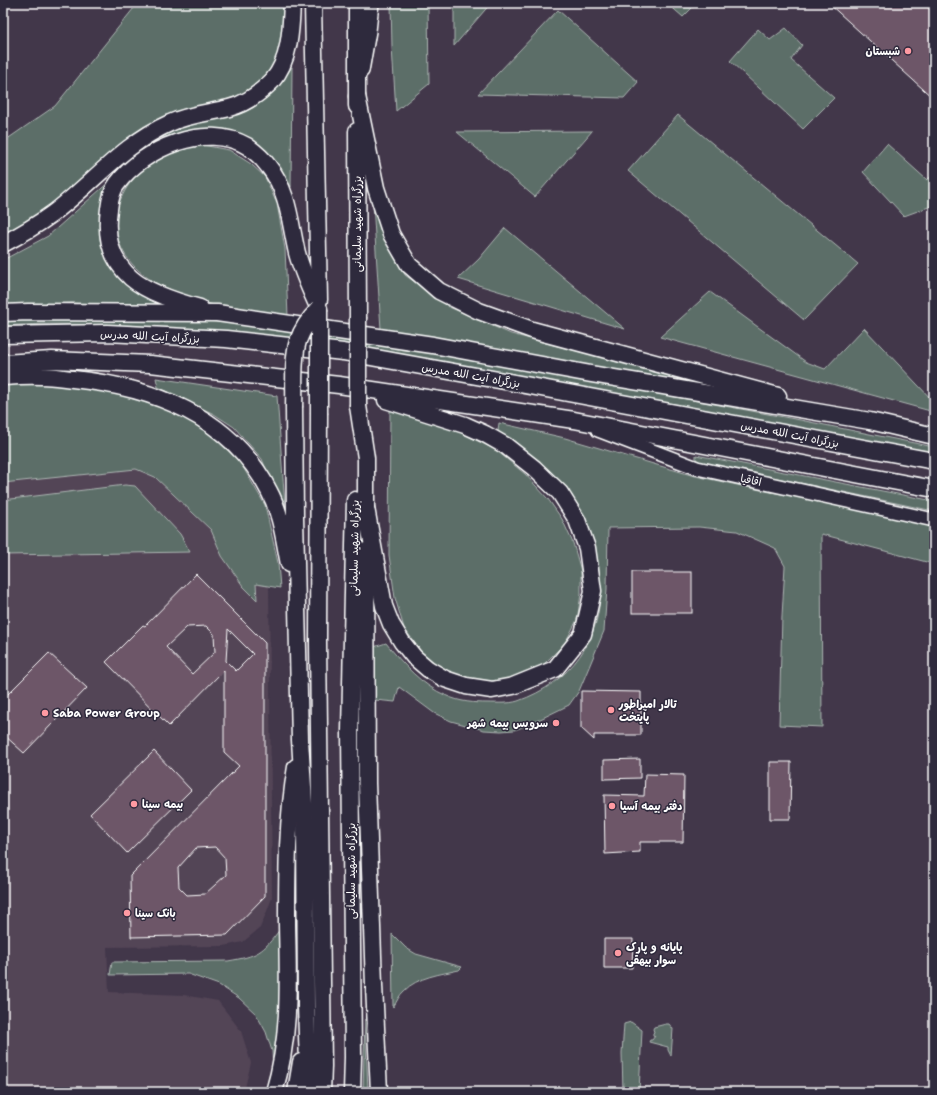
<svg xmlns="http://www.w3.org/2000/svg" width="937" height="1095" font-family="'Shantell Sans','Playpen Sans Arabic',sans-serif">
<rect width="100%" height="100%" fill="#42374a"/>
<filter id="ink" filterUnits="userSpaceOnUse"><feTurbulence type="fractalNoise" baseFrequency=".025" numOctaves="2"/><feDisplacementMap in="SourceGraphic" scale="8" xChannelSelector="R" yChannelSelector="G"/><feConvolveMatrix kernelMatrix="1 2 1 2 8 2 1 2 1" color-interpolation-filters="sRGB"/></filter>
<g filter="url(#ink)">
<path fill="#534456" d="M3 422 85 429 259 539 269 586 272 898 267 911 260 928 243 942 224 946 107 947 109 992 184 995 218 1001 241 1031 251 1063 244 1092H3Z"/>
<g fill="#5b6e67" stroke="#adb6b3">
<path d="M138 3H286V24L278 57 260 83 243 96 219 104 191 109 163 117 126 139 97 168 44 212 3 238V142L55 106Z"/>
<path d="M391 3H428L429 84 396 111 392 47Z"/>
<path d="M454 3H491L454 46Z"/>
<path d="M667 3H697L683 17Z"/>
<path d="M558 10 638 82 624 98 478 94Z"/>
<path d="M786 28 802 45 791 60 834 98 803 129 730 61 758 29 770 40Z"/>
<path d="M292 67 291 187C284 177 278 163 269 154 239 122 199 130 160 138 170 132 180 127 191 124 215 118 241 118 261 102 274 92 283 79 292 67Z"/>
<path d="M678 115 858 264 804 320 628 171Z"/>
<path d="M592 131 535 197 457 132Z"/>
<path d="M887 144 927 180 934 174V205L904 216 863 172Z"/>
<path d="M202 145 229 150 251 164 265 177 277 204 285 249 288 316C265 313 241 311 219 306 212 305 205 302 198 300 182 294 163 288 148 278 98 243 110 186 159 158 173 150 187 148 202 145Z"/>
<path d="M137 157 103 204 100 225V240L111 267 121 281 178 307 72 303 3 306V260L48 236Z"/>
<path d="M373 204 385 236 405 275 449 307 511 334 726 389 725 394 381 329Z"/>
<path d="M505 228 625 329 458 279 479 259Z"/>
<path d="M710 292 806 362 825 369 864 328 934 402V412L660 337Z"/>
<path d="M3 317H164L239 324 384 343 800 420 934 447V454L436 360C334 345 230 330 127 326 86 324 44 323 3 326Z"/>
<path d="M156 378 277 396 286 520 262 459 234 427 214 414 158 387Z"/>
<path d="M3 382 79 384 141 398 192 420 213 437 240 462 265 505 278 563 280 588 256 584 257 600 243 586 222 556 211 530 155 477 136 469 3 483Z"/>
<path d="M390 409 459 431 497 451 525 474 548 499 562 519 573 543 581 571V594L577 620 565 643 545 663 524 676 495 682 466 678 447 672 423 654 404 628 395 598 389 555Z"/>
<path d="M499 423 565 438 691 475 765 491 934 522V564L821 534 822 727 779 725 782 616 785 566 775 548 737 531 699 527 608 528 607 589 604 631 579 691 569 705 526 726 514 730 501 731 484 730 451 721 434 713 399 687 395 702 375 700 374 647 386 643C403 664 421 685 447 696 460 702 474 703 488 703 497 703 509 704 518 701 570 683 603 639 600 584 600 572 598 558 594 548 589 535 580 523 573 511 566 500 560 485 551 475 548 470 542 466 538 463 525 451 512 440 498 431Z"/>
<path d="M696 455 934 501V511L696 461Z"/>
<path d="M125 485 135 486 180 534 190 552 3 555V500Z"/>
<path d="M280 929 281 1015 273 1072 272 1051 266 1032 256 1014 239 998 219 985 188 974 110 975 112 962 228 961C257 956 263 953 280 929Z"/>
<path d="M392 934 406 948 416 954 462 967 459 970C441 974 417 977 404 991 399 995 397 1002 393 1007Z"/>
<path d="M365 1019 368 1092H363Z"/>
<path d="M631 1022 642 1030 639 1092H623L622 1053 624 1024Z"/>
<path d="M666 1024H669L673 1029 671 1056 668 1050V1047L649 1042 650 1040H652L655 1036 653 1035V1033L654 1032 653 1029 654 1027Z"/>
</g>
<g fill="#6d5668" stroke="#fff" fill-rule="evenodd">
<path d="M828 3H934V99Z"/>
<rect x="632" y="572" width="60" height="41"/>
<path d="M196 574 265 643V896L227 935 131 937 130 876 239 766 224 752V670L169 726 106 662 143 625 145 626ZM206 626 214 634 215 652 192 674 166 647 187 627ZM228 629 253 654 236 671 226 661ZM215 847 225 858 226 875 205 894 187 895 179 887 178 868 196 848Z"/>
<path d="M49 653 87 688 24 753 3 734V699Z"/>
<path d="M581 691 641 692V735H594V740L581 728Z"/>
<path d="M154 751 191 790 127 853 90 814Z"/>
<path d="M640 759V778L604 779V760Z"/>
<path d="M770 762H791L790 819H770Z"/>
<path d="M645 774 684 775 683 842H640V852L605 854 604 795 644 796Z"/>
<path d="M604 939H633L632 968H604Z"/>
</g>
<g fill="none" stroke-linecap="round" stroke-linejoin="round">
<g stroke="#fff" stroke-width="16">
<g id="secondary">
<path d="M362 71 369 31 372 3"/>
<path d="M598 430 697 468 934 520"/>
</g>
</g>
<g stroke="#fff" stroke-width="19">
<g id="highway">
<path d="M313 3 319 300"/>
<path d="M357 3V106"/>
<path d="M357 96 376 188 391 234 409 265 439 291 479 311 532 330 778 396"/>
<path d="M357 131 358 317"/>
<path d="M3 244C20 235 37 225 52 214 92 184 123 144 170 123 189 114 209 113 229 108 246 104 260 93 272 81 290 61 291 29 292 3"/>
<path d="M200 308C178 302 148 293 131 278 110 259 105 236 109 209 110 201 112 190 117 184 144 148 206 122 247 146 254 151 264 160 269 167 289 192 290 224 297 253 302 272 311 291 319 309"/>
<path d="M3 313 28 312 217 313 433 345 591 374 870 421 934 436"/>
<path d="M3 335 107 333 226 339 343 352 504 381 934 461"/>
<path d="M3 363 52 360 150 364 339 385 574 420 934 489"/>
<path d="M3 377C16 376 29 375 42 376 52 376 63 378 73 379 152 387 231 416 269 491 281 513 284 539 289 564"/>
<path d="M358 406 366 458V518"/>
<path d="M294 407 295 517 300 740 305 819 306 1006 309 1092"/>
<path d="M319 414 318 643 323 1066 322 1092"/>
<path d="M366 508 384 606 391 624 402 642 414 657 428 669 445 679 466 686 492 690 513 686 555 669 583 634 593 591 587 548 577 520 560 493 534 468 506 446 485 434 465 425 386 400"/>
<path d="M366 551 367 783 374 985 379 1092"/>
<path d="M274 1092C291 1036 288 981 287 924 287 872 287 818 296 767"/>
<path d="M296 1092 301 1062"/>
<path d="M352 1092 353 1057 350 731 355 500"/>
</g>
</g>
<use href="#secondary" stroke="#2f2a3d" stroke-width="13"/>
<use href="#highway" stroke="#2f2a3d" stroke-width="16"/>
<g stroke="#fff" stroke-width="19" stroke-linecap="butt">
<g id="highway-bridge">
<path d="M358 317V406"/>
<path d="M294 407C295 385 292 361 298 341 302 329 310 318 319 309"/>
<path d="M319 414V309"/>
</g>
</g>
<use href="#highway-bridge" stroke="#2f2a3d" stroke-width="16"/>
</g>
</g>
<g fill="#ff9aa2" stroke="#2f2a3d" stroke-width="1.5">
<circle cx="908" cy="51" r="4"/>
<circle cx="611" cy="710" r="4"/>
<circle cx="45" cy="713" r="4"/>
<circle cx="556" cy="723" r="4"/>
<circle cx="134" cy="804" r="4"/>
<circle cx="612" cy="806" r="4"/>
<circle cx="127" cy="913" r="4"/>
<circle cx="618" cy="953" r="4"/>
</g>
<g text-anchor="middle" stroke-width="3" stroke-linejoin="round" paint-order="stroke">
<g font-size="11" font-weight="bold" fill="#fff" stroke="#2f2a3d" text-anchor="start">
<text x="900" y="55" text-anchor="end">شبستان</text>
<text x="619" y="708">تالار امپراطور<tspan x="619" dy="13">پایتخت</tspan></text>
<text x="53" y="717">Saba Power Group</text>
<text x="548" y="727" text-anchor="end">سرویس بیمه شهر</text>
<text x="142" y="808">بیمه سینا</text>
<text x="620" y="810">دفتر بیمه آسیا</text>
<text x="135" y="917">بانک سینا</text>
<text x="626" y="951">پایانه و پارک<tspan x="626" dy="13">سوار بیهقی</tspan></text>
</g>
<g font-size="11" fill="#fff" stroke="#2f2a3d">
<text transform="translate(357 224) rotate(-90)" y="4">بزرگراه شهید سلیمانی</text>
<text transform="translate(150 336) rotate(3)" y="4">بزرگراه آیت الله مدرس</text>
<text transform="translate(471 375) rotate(10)" y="4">بزرگراه آیت الله مدرس</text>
<text transform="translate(790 434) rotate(11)" y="4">بزرگراه آیت الله مدرس</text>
<text transform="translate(751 480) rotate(12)" y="4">اقاقیا</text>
<text transform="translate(354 548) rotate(-89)" y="4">بزرگراه شهید سلیمانی</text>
<text transform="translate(351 871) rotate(-90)" y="4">بزرگراه شهید سلیمانی</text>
</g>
</g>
<rect width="937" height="1095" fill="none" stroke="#2f2a3d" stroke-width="16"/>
<rect x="8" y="8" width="921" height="1079" fill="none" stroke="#fff" stroke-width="1.5" filter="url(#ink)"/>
</svg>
